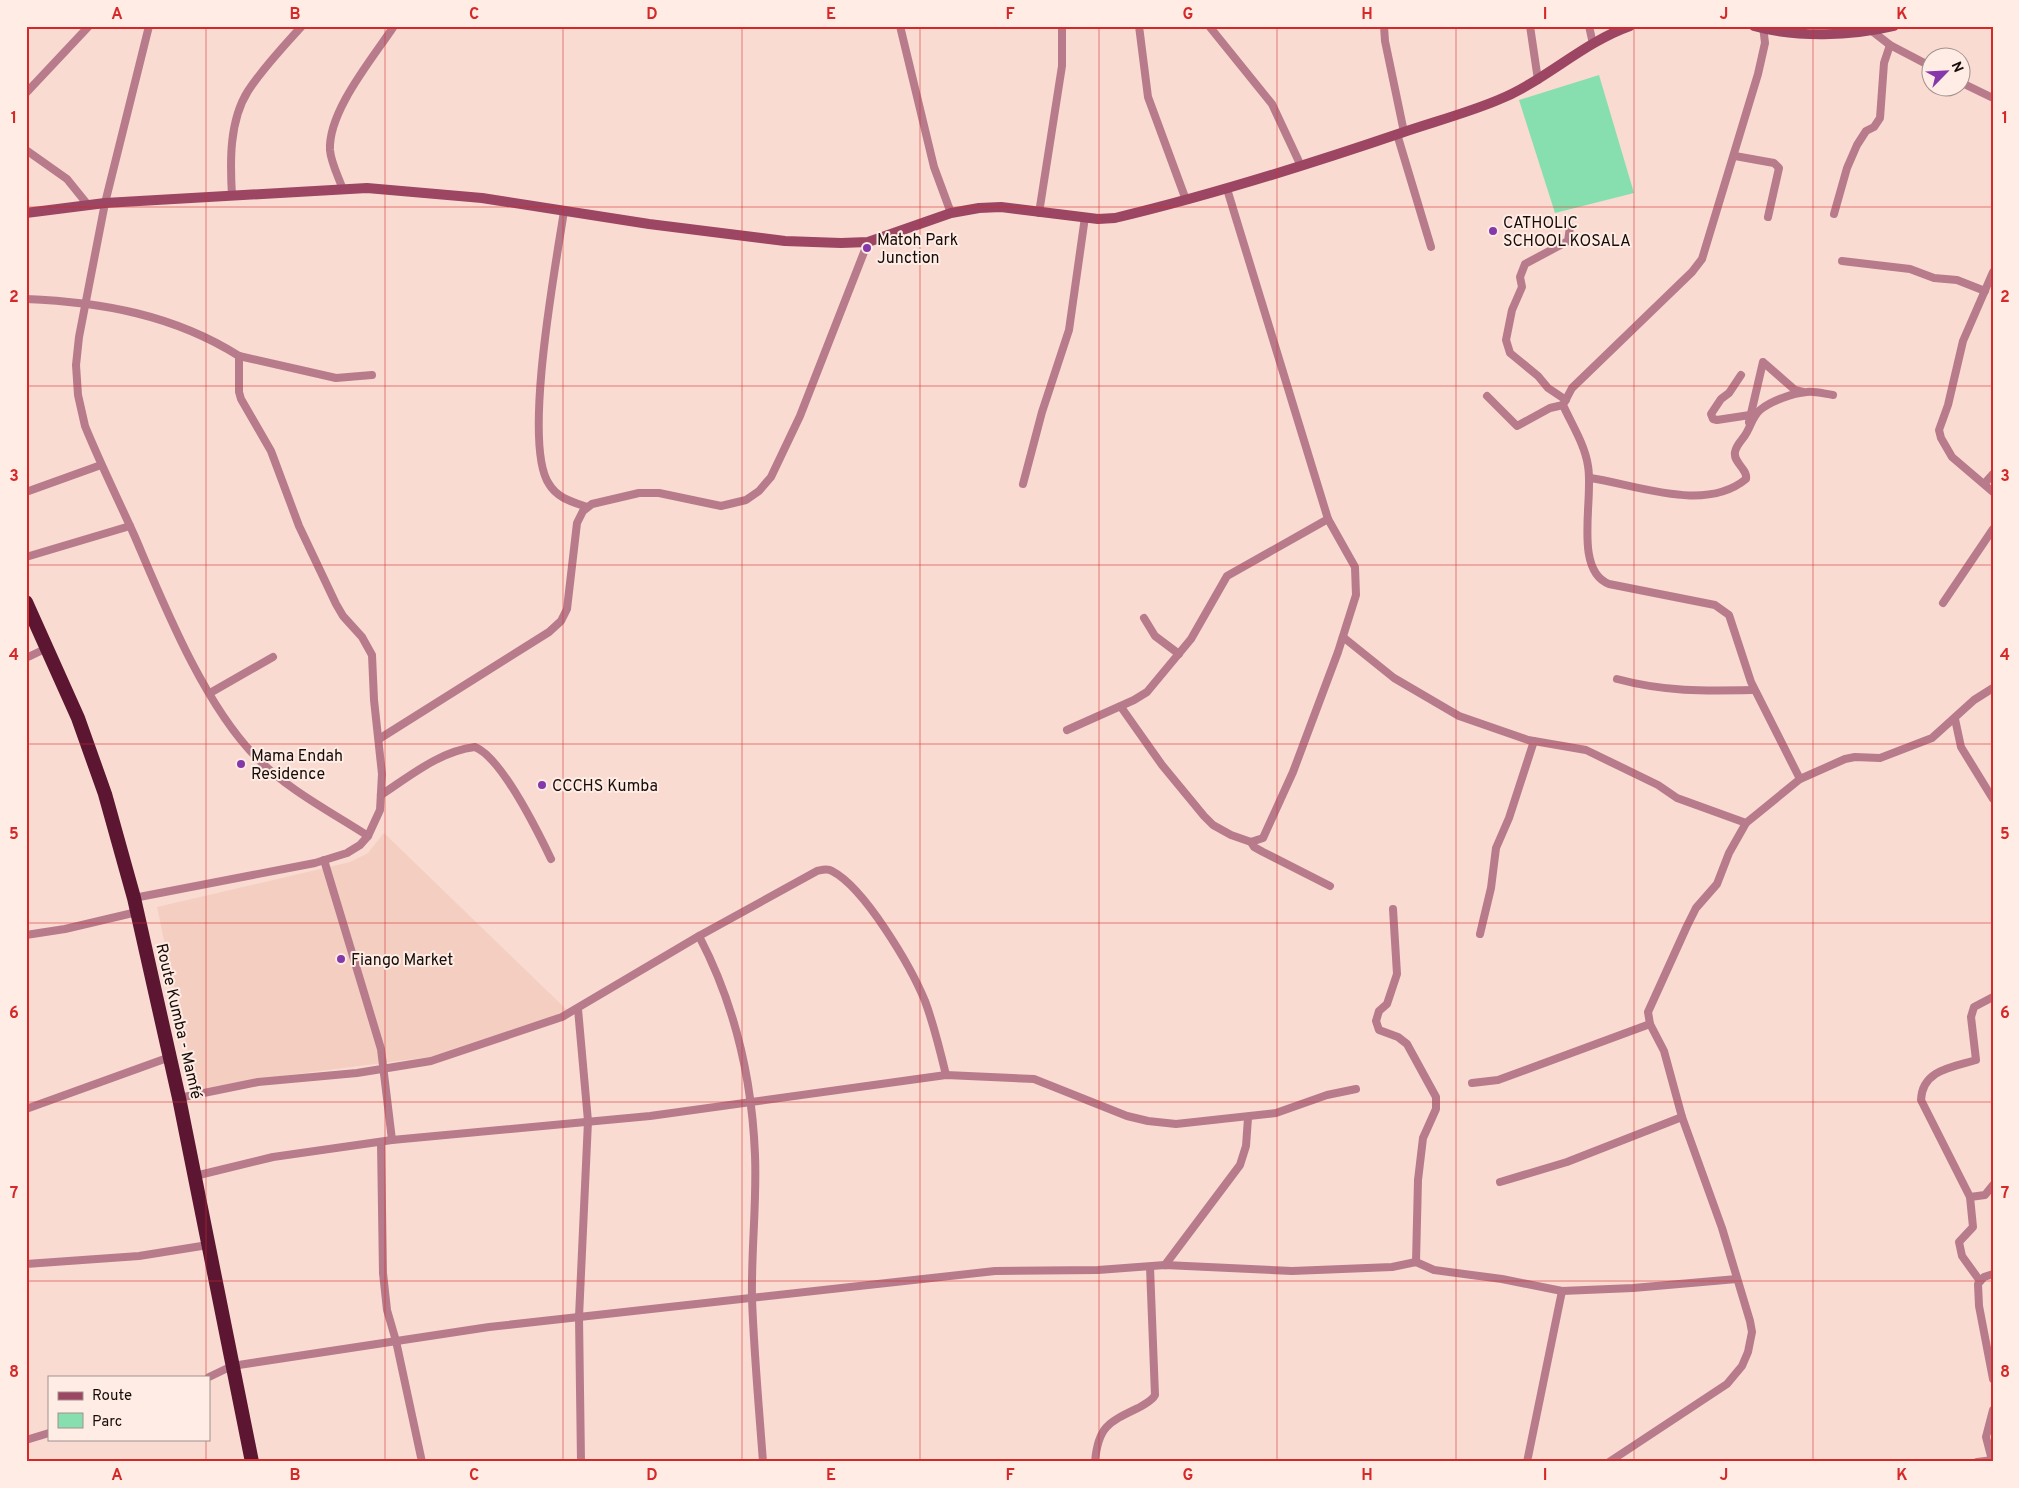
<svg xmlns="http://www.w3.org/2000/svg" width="2019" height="1488" font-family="Overpass,sans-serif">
<rect width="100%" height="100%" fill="#f9dbd1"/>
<path fill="#f4cec1" d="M384 833 569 1012 437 1056 250 1080 196 1090 157 907 350 862 368 853Z"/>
<path fill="#87dfaf" d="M1599 75 1634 193 1555 213 1519 100Z"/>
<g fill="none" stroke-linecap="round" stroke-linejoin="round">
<g stroke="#b77b8c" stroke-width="8">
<path d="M149 26 105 203 79 337 76 365 78 395 85 426C100 463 118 499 135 537 164 605 204 705 257 758 288 790 331 812 368 836"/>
<path d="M900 26 934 167 951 213"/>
<path d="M1139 26 1148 97 1186 200"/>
<path d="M1209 26 1272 104 1301 166"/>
<path d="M1384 26 1385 41 1404 132"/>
<path d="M1530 26 1538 80"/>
<path d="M1589 26 1593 44"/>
<path d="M1763 26 1765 43 1758 74 1702 259 1692 272 1572 388 1563 405C1572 425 1585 445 1588 466 1594 498 1573 570 1609 584L1715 605 1729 615 1751 682 1800 779"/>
<path d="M1872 31 1890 45 1932 67"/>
<path d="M1962 83 1993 98"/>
<path d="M26 93 89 26"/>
<path d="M1397 134 1431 247"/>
<path d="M26 150 67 179 88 205"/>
<path d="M1735 156 1774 163 1779 168 1768 217"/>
<path d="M343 190C339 178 331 163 330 150 328 111 373 58 394 26"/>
<path d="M232 196C230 162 229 121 248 91 263 68 283 47 302 26"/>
<path d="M564 211C556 264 522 444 549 484 557 498 573 502 587 507"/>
<path d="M1039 213 1062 66V26"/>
<path d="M1834 214 1847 168 1857 145 1866 131 1874 127 1880 118 1884 63 1890 45"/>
<path d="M1842 261 1910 269 1934 278 1957 280 1985 291"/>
<path d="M1993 272 1963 341 1948 405 1939 430 1941 438 1952 457 1993 492"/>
<path d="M26 299C102 302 174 315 239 356V392L241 399 271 451 299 526 336 604 343 616 362 637 372 655 374 700 382 774 380 810 368 836 360 845 347 853 315 863 134 898"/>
<path d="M239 356 336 378 372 375"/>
<path d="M1741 375 1729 393 1721 399 1711 414 1713 419 1717 420 1750 415"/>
<path d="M1487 396 1517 426 1550 408 1563 405"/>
<path d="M1566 400 1548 388 1538 376 1510 353 1506 340 1512 310 1522 287 1520 277 1525 264 1568 241 1570 227"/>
<path d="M1749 422 1763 362 1795 390 1803 392"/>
<path d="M1590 478C1638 485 1705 513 1746 479 1748 469 1733 463 1735 452 1737 443 1743 440 1747 432 1751 425 1753 416 1760 410 1771 401 1793 393 1807 392 1815 391 1825 394 1833 395"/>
<path d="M1985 483 1993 474"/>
<path d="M1023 484 1042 412 1069 330 1085 217"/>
<path d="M26 492 101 465"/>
<path d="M26 557 130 526"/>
<path d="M1943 603 1993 529"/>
<path d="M1144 618 1155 636 1179 654"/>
<path d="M1343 637 1394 678 1459 716 1528 740 1586 750 1658 785 1677 798 1746 823 1729 853 1717 884 1696 908 1687 926 1648 1012 1650 1024 1664 1051 1682 1117 1722 1228 1750 1321 1752 1332 1748 1352 1742 1366 1727 1384 1609 1462"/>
<path d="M26 658 47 648"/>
<path d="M1617 679C1665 692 1705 691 1754 690"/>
<path d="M210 693 273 657"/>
<path d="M1121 707 1162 765 1204 816 1213 825 1231 835 1251 842 1263 838 1293 772 1338 652 1356 595 1355 567 1328 519"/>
<path d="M1955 719 1961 747 1993 799"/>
<path d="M1067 730 1134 700 1147 692 1191 639 1227 576 1328 519 1227 189"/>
<path d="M379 739 549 632 561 621 567 609 577 523 583 511 592 504 639 493H659L721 506 746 500 759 491 771 477 800 416 868 242"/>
<path d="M381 795C410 776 440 751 475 747 502 758 538 832 551 859"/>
<path d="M1746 823 1800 779 1845 759 1855 757 1880 758 1932 738 1974 700 1993 688"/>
<path d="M1251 842 1254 847 1263 852 1330 886"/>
<path d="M324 860 381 1049 392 1140"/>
<path d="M1393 909 1397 974 1387 1004 1379 1011 1376 1021 1379 1030 1398 1037 1407 1044 1436 1097V1109L1423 1138 1418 1180 1416 1262"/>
<path d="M1480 934 1491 888 1496 848 1509 818 1534 741"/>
<path d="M26 935 65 929 137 912"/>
<path d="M699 936C734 1003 752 1079 755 1155 757 1203 751 1251 752 1299 754 1353 759 1408 763 1462"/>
<path d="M578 1009 588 1121 579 1317 581 1462"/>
<path d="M1472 1083 1498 1080 1650 1024"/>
<path d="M179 1098 258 1082 357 1073 431 1061 562 1017 699 936 817 871C822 870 827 868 832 871 865 888 911 967 925 1001 934 1025 940 1050 946 1075"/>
<path d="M26 1109 170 1057"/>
<path d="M381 1143 383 1273 387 1310 396 1341 422 1462"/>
<path d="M195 1176 273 1157 392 1140 650 1116 946 1075 1034 1079 1127 1116 1148 1121 1176 1124 1276 1113 1327 1095 1356 1089"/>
<path d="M1500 1182 1567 1162 1682 1117"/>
<path d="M1970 1197 1921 1100C1922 1070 1952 1067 1976 1060L1971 1017 1974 1007 1993 997"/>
<path d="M26 1264 139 1256 208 1245"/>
<path d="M1165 1265 1240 1165 1246 1146 1248 1118"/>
<path d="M1993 1274 1984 1277 1978 1284 1979 1306 1993 1379"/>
<path d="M1980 1281 1962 1256 1959 1242 1973 1227 1970 1197 1985 1195 1993 1185"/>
<path d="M209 1377 232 1366 489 1327 995 1271 1098 1270 1165 1265 1292 1271 1392 1267 1416 1262 1434 1270 1502 1279 1562 1291 1633 1288 1737 1279"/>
<path d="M26 1440 49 1433"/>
<path d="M1992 1460 1986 1437 1993 1410"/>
<path d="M1095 1462C1098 1426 1109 1422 1140 1407 1146 1403 1152 1401 1155 1395L1150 1267"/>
<path d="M1527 1462 1562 1291"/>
<path d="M1977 1462 1993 1460"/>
</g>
<g stroke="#9c4664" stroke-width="10">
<path d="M1754 26C1796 38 1852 36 1894 26"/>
<path d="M26 213 105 203 367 188 482 198 649 224 785 241 841 243 868 242 951 213 979 208 1001 207 1098 219 1115 218C1212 195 1307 165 1401 133 1433 122 1467 113 1498 100 1545 81 1582 43 1630 26"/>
</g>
<path stroke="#5c1632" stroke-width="14" d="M26 602 78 718 105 794 134 898 179 1098 252 1462"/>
</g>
<path fill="none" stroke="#d62828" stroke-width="1" stroke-opacity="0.55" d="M206 26V1377M385 26V1462M563 26V1462M742 26V1462M920 26V1462M1099 26V1462M1277 26V1462M1456 26V1462M1634 26V1462M1813 26V1462M26 207H1993M26 386H1993M26 565H1993M26 744H1993M26 923H1993M26 1102H1993M26 1281H1993M206 1439V1462"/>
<g fill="#8538a9" stroke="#feece5" stroke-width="2">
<circle cx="1493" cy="231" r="5"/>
<circle cx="867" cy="248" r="5"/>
<circle cx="241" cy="764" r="5"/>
<circle cx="542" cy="785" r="5"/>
<circle cx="341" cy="959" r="5"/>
</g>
<g text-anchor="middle" stroke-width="4" stroke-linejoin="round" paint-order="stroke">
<g font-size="16" fill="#160c09" stroke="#feece5" text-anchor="start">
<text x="1503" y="228">CATHOLIC<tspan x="1503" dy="18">SCHOOL KOSALA</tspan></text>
<text x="877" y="245">Matoh Park<tspan x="877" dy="18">Junction</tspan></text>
<text x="251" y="761">Mama Endah<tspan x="251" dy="18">Residence</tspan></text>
<text x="552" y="791">CCCHS Kumba</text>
<text x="351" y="965">Fiango Market</text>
</g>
<g font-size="16" fill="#160c09" stroke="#feece5">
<text transform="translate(180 1021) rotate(77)" y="6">Route Kumba - Mamfé</text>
</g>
</g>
<rect width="2019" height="1488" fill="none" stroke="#feece5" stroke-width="55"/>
<rect x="48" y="1376" width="162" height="65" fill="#feece5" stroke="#a1928d"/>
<rect x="58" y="1392" width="25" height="8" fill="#9c4664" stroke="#a1928d"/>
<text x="92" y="1400" font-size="15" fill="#160c09">Route</text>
<rect x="58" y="1413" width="25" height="15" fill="#87dfaf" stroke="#a1928d"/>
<text x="92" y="1426" font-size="15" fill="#160c09">Parc</text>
<g transform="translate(1946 72) rotate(66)"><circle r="24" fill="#feece5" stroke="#a1928d"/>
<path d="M0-4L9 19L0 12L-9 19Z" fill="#8538a9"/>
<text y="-8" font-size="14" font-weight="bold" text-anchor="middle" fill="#160c09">N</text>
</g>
<rect x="28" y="28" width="1964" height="1432" fill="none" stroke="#d62828" stroke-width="2"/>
<g font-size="16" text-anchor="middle" font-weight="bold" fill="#d62828">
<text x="117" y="19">A</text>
<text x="295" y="19">B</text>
<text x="474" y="19">C</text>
<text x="652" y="19">D</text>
<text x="831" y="19">E</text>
<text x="1010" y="19">F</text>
<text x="1188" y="19">G</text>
<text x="1367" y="19">H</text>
<text x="1545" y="19">I</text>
<text x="1724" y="19">J</text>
<text x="1902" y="19">K</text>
<text x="14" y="123">1</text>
<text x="2005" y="123">1</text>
<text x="14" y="302">2</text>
<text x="2005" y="302">2</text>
<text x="14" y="481">3</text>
<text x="2005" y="481">3</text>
<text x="14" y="660">4</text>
<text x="2005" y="660">4</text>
<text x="14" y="839">5</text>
<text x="2005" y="839">5</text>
<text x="14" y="1018">6</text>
<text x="2005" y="1018">6</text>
<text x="14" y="1198">7</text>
<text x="2005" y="1198">7</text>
<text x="14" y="1377">8</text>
<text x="2005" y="1377">8</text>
<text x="117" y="1480">A</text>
<text x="295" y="1480">B</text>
<text x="474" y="1480">C</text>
<text x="652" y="1480">D</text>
<text x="831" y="1480">E</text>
<text x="1010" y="1480">F</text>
<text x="1188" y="1480">G</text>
<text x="1367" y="1480">H</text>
<text x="1545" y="1480">I</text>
<text x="1724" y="1480">J</text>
<text x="1902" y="1480">K</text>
</g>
</svg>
